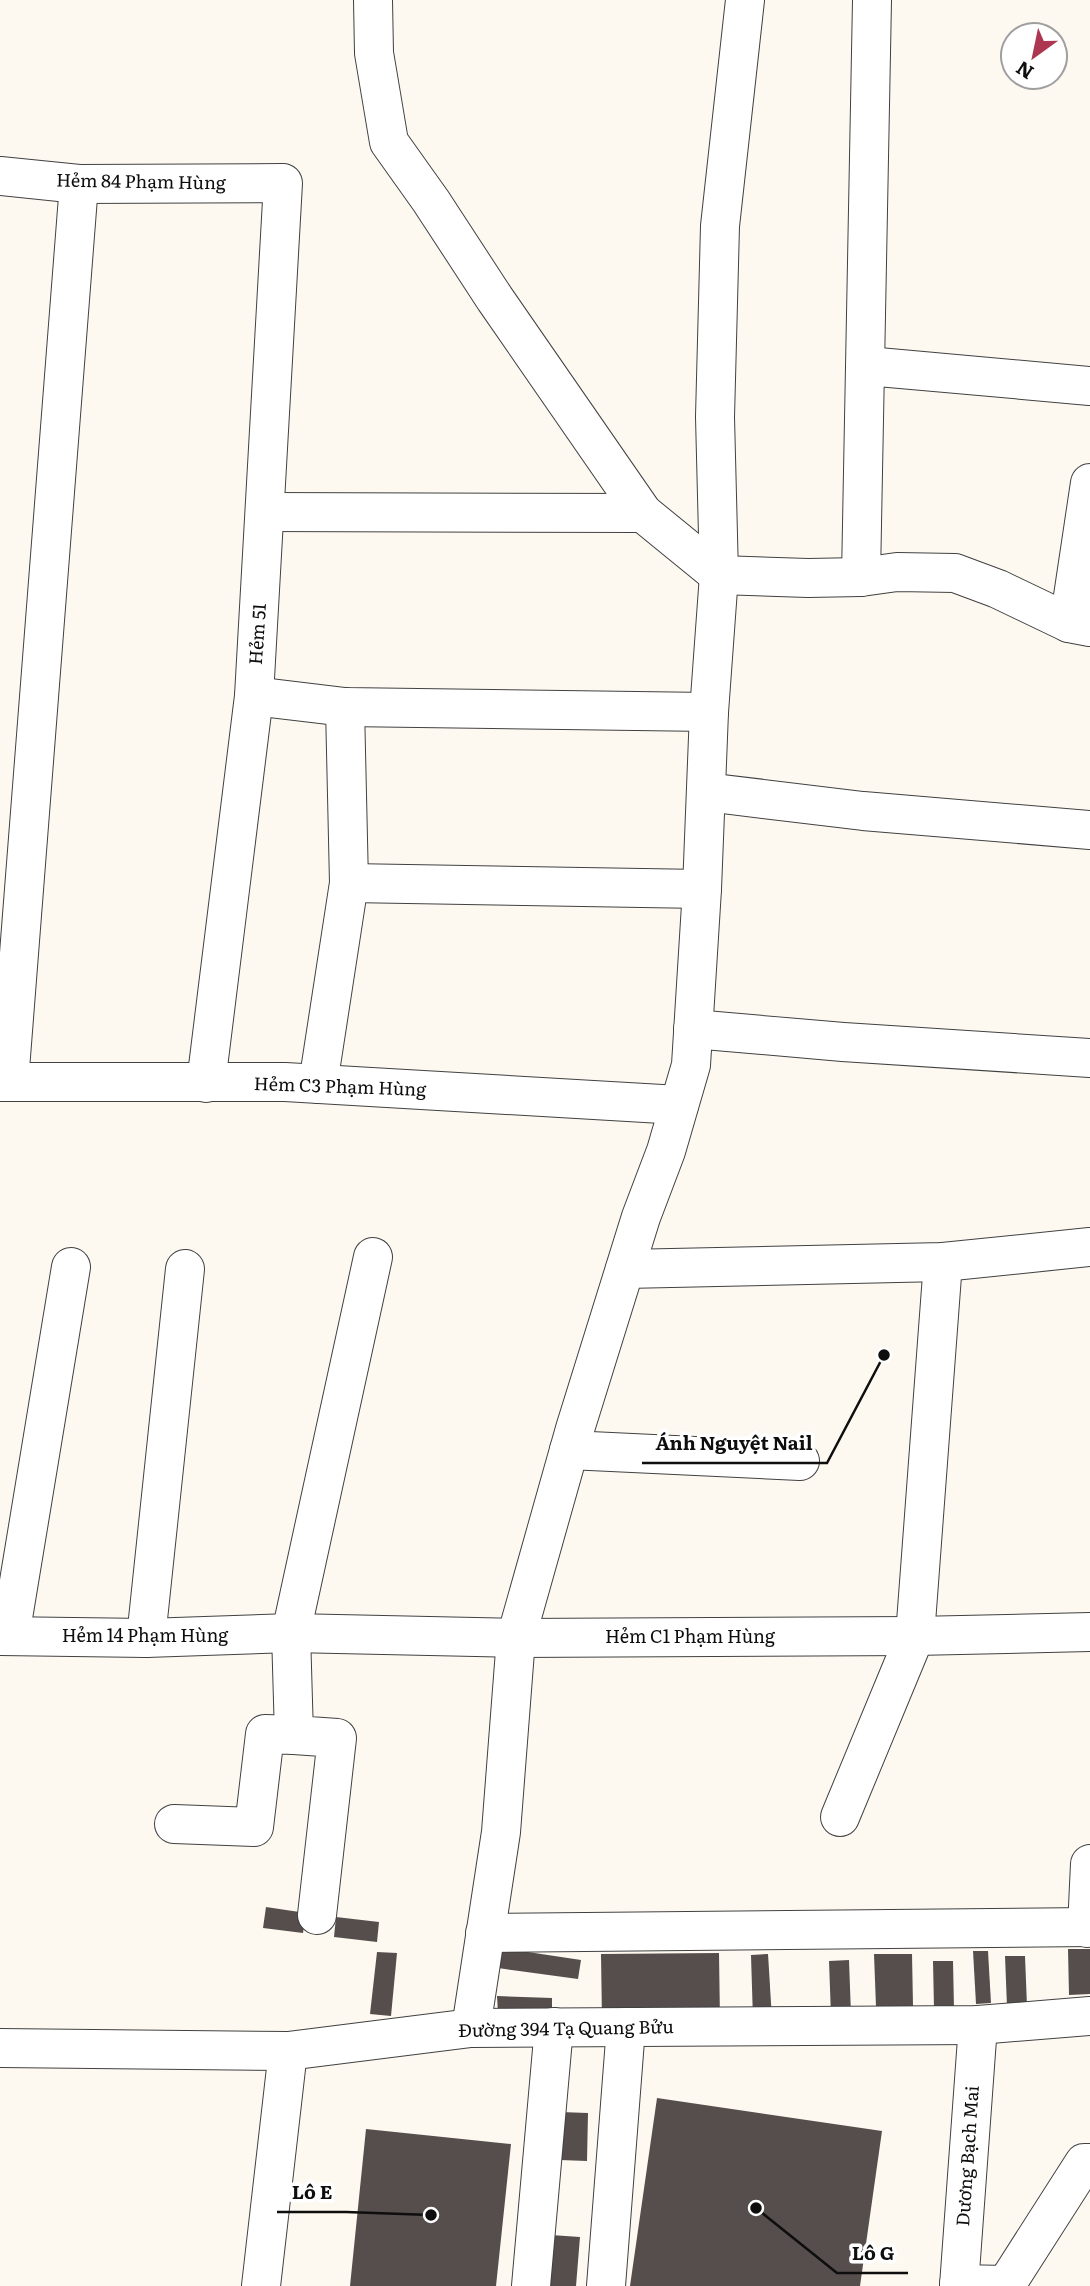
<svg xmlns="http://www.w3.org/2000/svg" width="1090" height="2286" font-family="Literata,serif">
<rect width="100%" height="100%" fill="#fdf9f1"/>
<g fill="#564e4c">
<path d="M266 1907 306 1913 303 1933 263 1928Z"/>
<path d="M336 1917 379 1922 377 1942 334 1937Z"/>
<path d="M501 1948 581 1960 578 1979 498 1968Z"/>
<path d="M1068 1949H1090V1994L1069 1995Z"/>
<path d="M973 1951H988L991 2003 976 2004Z"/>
<path d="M377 1952 397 1953 391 2016 370 2014Z"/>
<path d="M719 1953 720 2021H602L601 1954Z"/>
<path d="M768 1954 772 2019 753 2020 751 1955Z"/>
<path d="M874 1954H912L913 2006 876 2007Z"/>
<path d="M1005 1956H1025L1027 2006 1007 2007Z"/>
<path d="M849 1960 851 2015 831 2016 829 1961Z"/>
<path d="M933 1961H953L954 2009H934Z"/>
<path d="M497 1996 552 1998V2016L498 2013Z"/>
<path d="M657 2098 882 2131 860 2286H630Z"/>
<path d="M560 2112 588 2113 587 2161 560 2160Z"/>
<path d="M366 2129 511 2144 496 2286H350Z"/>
<path d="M551 2235 580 2237 576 2286H547Z"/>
</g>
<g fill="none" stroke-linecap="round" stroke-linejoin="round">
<g stroke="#414141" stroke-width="40">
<g id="minor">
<path d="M373 0 374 53 389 142 431 201 495 299 643 513 719 575 808 578 861 577 897 572 955 573 998 589 1069 623 1090 627"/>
<path d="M0 176 79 184 283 183 254 696 206 1083"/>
<path d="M867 366 1090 386"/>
<path d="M265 512 643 513"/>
<path d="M861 577 872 0"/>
<path d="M1069 623 1090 483"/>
<path d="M254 696 345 707 709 712"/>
<path d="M706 792 863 811 1090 830"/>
<path d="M349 883 702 889"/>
<path d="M693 1029 843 1042 1090 1058"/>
<path d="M0 1082H285L679 1105"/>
<path d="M9 1082 79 184"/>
<path d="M318 1084 349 883 345 707"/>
<path d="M625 1269 943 1262 1090 1247"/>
<path d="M569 1450 800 1461"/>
<path d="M0 1636 146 1638 291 1633 516 1638 915 1636 1090 1632"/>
<path d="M10 1636 71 1267"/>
<path d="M146 1638 185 1269"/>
<path d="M840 1817 915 1636 943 1262"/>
<path d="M174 1824 254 1827 265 1734 294 1735"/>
<path d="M317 1915 337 1738 294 1735 291 1633 373 1257"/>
<path d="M1087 1928 1090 1864"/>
<path d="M485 1933 1090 1927"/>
<path d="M471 2028 501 1832 516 1638 575 1429 641 1217 666 1151 691 1065 702 889 709 712 719 575 715 417 720 226 745 0"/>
<path d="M0 2048 288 2051 471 2028 978 2025 1090 2016"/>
<path d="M959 2284 1006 2285 1084 2163H1090"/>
<path d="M261 2286 288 2051"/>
<path d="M531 2286 554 2027"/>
<path d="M606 2286 626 2027"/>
<path d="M959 2286 978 2025"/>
</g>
</g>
<use href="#minor" stroke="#fff" stroke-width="38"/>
</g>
<g text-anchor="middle" stroke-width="7" stroke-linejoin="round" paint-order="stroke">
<g font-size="18" fill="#0e0e0e" stroke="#fff">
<text transform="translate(141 182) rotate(1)" y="6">Hẻm 84 Phạm Hùng</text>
<text transform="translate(258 634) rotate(-86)" y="6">Hẻm 51</text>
<text transform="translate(340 1087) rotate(2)" y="6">Hẻm C3 Phạm Hùng</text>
<text x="145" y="1642">Hẻm 14 Phạm Hùng</text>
<text x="690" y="1643">Hẻm C1 Phạm Hùng</text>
<text transform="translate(566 2029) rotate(-1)" y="6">Đường 394 Tạ Quang Bửu</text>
<text transform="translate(968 2156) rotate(-86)" y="6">Dương Bạch Mai</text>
</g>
</g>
<path fill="none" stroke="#0e0e0e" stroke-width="2.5" d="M884 1355L827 1463H642M431 2215L346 2212H277M756 2208L837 2273H908"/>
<g fill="#0e0e0e" stroke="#fff" stroke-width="2.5">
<circle cx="884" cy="1355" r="7"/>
<circle cx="431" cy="2215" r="7"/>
<circle cx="756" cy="2208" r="7"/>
</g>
<g font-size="19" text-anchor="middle" font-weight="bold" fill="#0e0e0e" stroke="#fff" stroke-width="7" stroke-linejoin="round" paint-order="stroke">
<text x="734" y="1450">Ánh Nguyệt Nail</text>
<text x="312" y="2199">Lô E</text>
<text x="873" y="2260">Lô G</text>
</g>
<g transform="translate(1034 56) rotate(213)"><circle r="33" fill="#ffffff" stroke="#9f9f9f" stroke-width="2"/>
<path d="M0-5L12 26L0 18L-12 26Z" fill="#ad3751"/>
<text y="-10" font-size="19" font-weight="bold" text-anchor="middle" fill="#0e0e0e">N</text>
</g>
</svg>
